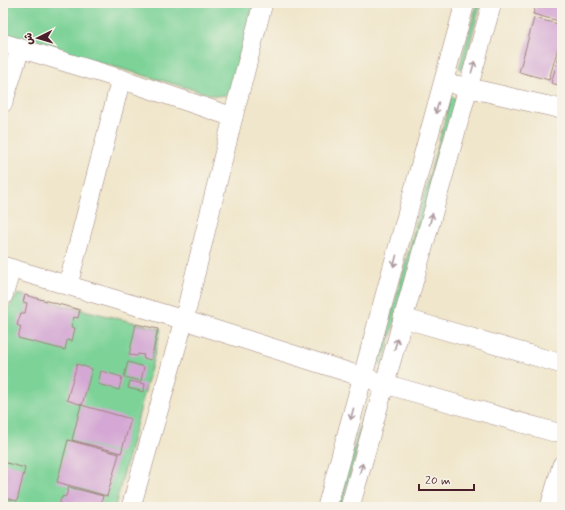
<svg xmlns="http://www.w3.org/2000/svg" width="565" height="510" font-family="Mynerve,'Playpen Sans Arabic',sans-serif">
<rect width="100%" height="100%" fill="#f7f3e8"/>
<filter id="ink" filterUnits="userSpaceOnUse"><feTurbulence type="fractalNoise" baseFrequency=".025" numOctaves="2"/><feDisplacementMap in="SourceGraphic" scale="8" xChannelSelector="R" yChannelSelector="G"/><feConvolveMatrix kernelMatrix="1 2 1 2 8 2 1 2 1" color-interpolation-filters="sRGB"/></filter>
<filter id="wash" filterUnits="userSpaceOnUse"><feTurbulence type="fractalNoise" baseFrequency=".012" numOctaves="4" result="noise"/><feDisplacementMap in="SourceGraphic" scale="16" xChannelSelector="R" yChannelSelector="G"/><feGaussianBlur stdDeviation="0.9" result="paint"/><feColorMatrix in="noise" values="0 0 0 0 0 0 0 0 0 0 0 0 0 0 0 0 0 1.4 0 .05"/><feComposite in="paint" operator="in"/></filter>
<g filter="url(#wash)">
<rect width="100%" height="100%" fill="#f0e6cb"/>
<g fill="#7bd297" stroke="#627861">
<path d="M3 3H241L251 7 252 3H254L231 93 226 95 216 96 3 35Z"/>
<path d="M477 3H481L463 69 459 68Z"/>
<path d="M451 97 456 98 383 364 378 363Z"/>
<path d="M18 294 161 329 115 507H3V324L6 311Z"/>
<path d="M365 409 369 410 341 507H337Z"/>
</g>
<g id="blocks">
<g fill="#d4a7d4">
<path d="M537 3H562V22L533 14Z"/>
<path d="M534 18 562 25V33L549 80 519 72Z"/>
<path d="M562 45V86L551 83Z"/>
<path d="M25 295 80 310 78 318 74 317 71 327 75 328 72 341 67 340 65 350 18 338 21 327 17 325 21 313H25L27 303 23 302Z"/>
<path d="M136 324 158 329 151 360 143 358 144 355 138 354 137 356 129 355Z"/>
<path d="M128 362 144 367 141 381 124 377Z"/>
<path d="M77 364 92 369 82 405 67 400Z"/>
<path d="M101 371 122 377 119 390 98 384Z"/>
<path d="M130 381 145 384 144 392 128 388Z"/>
<path d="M81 405 131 419 121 453 72 440Z"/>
<path d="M68 440 119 454 107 496 57 482Z"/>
<path d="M3 462 25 468 17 501 3 497Z"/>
<path d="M69 487 103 496 100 507H63L60 505V501L62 497 66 496Z"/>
</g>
</g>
</g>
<g filter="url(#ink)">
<use href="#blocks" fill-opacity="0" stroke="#9d827b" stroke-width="1"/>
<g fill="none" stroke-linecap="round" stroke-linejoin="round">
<g stroke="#9d827b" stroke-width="20">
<g id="minor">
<path d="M3 43 121 79 233 117"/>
<path d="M456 85 562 109"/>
<path d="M3 103 20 49"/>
<path d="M3 266 184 320 385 384 554 432H562"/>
<path d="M68 285 121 79"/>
<path d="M3 296 11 269"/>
<path d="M403 318 562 364"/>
<path d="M131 507 184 320 233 117 263 3"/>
<path d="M327 507 465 3"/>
<path d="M350 507 492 3"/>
<path d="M550 507 562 465"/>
</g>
</g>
<use href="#minor" stroke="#fff" stroke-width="19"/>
</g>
<defs><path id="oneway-shaft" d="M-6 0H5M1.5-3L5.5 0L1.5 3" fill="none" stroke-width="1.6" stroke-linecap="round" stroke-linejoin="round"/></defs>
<g stroke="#ae9aa0">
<use href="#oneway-shaft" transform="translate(473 67) rotate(-74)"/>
<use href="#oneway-shaft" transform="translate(437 108) rotate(105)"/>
<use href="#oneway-shaft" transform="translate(431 219) rotate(-75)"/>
<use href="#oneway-shaft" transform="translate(395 261) rotate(105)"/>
<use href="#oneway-shaft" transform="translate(396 344) rotate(-74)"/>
<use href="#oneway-shaft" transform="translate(352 414) rotate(105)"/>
<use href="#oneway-shaft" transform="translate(361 469) rotate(-74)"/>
</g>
</g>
<rect width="565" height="510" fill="none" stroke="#f7f3e8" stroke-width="16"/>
<g transform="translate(38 38) rotate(265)" stroke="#f7f3e8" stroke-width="3" paint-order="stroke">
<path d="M0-3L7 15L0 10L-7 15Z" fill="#4a1f2b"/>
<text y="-6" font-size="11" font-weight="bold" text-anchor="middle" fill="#4a1f2b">ش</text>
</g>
<path d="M419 484v6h55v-6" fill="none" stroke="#4a1f2b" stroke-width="2"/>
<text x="425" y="484" font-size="12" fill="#4a1f2b" stroke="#f7f3e8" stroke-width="3" paint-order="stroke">20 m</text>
</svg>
